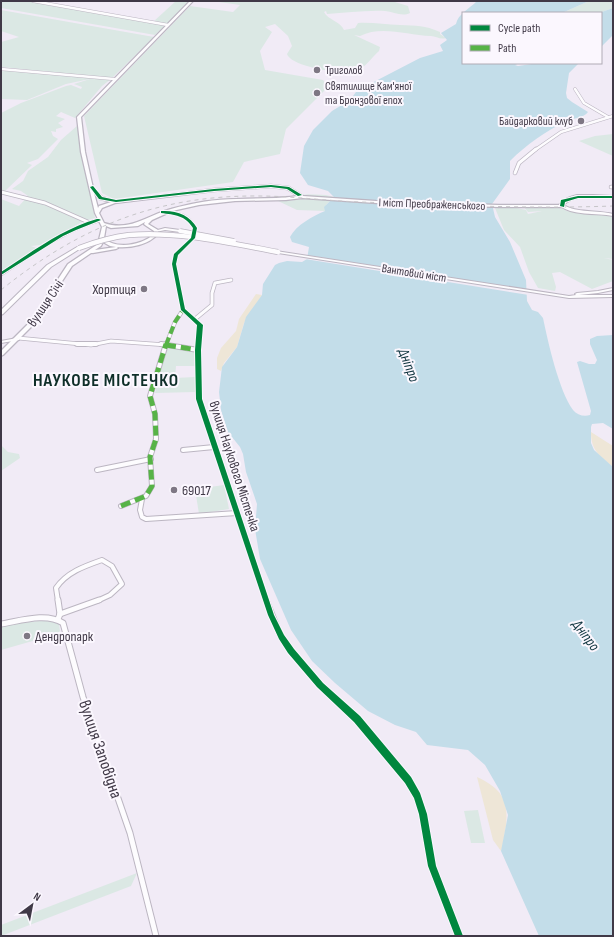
<svg xmlns="http://www.w3.org/2000/svg" width="614" height="937" font-family="'Sofia Sans Condensed',sans-serif">
<rect width="100%" height="100%" fill="#f1ebf6"/>
<g fill="#dbe8e4">
<path d="M1 1H26L166 25 155 35 1 8Z"/>
<path d="M176 1H190L167 24 153 22Z"/>
<path d="M212 1 395 2 408 6 410 13C402 17 394 12 385 11 366 10 346 13 327 14L326 11 324 12C328 20 340 21 344 30L355 28 358 23C372 22 386 25 400 25 417 26 424 25 440 32V34L446 38C440 40 436 36 431 36 407 35 381 25 360 36L354 35 380 47 379 51C372 57 365 68 356 71 344 75 291 67 287 54L292 46 288 36 275 24 265 27 272 32 260 51 265 70 323 80 328 87 286 129 280 154 244 162 233 182 114 199 102 193 84 116 190 6 233 12 240 5Z"/>
<path d="M589 1H613V8L599 13H562Z"/>
<path d="M1 10 154 37 112 78 1 67V42L19 37 1 31V16L3 15 1 14Z"/>
<path d="M1 70 111 79 102 86 75 118 61 112 56 116 65 119 58 123 63 127 56 129V132L51 131 53 136 58 139 38 159 27 163 32 165 5 191 1 190V113L21 103 66 86 71 85 81 89 82 87 74 84 90 79 66 84 27 100 1 99Z"/>
<path d="M77 126 95 218 84 221 40 245 31 246 39 249 1 274V199L19 206 28 196 21 191 12 189 23 181 28 171 48 157 61 140Z"/>
<path d="M613 134V156L579 141 595 136Z"/>
<path d="M302 194 326 195 334 197 326 205 325 211 297 210 278 201C288 201 298 200 307 198L308 195Z"/>
<path d="M524 207H559L567 211 605 215 613 217V259L604 258 613 260V281L592 289 560 272 552 273 556 287 555 291 538 288 529 272 520 247 504 230 495 208H517L526 210 528 214 542 211 528 212Z"/>
<path d="M167 346 196 351V366H176L175 378 195 377V392L155 393Z"/>
<path d="M1 445 8 452 19 454 20 458 1 471Z"/>
<path d="M224 485 229 509 199 514 195 489Z"/>
<path d="M48 620 59 624 60 631 57 634 1 650V625Z"/>
<path d="M478 810 485 843H471L464 811Z"/>
<path d="M137 873 131 886 1 936V925Z"/>
</g>
<g fill="#eee6d7">
<path d="M256 294 262 295 244 323 237 347 224 363 221 371 217 369V358L221 348 236 331 239 319Z"/>
<path d="M591 432 613 446V467C600 456 591 451 591 432Z"/>
<path d="M477 777C501 788 509 800 506 826 504 835 504 843 501 851L493 840Z"/>
</g>
<g fill="#c3dde9">
<path d="M477 1H589L562 13H463V63H520L515 65 518 66 538 63H579L569 73 566 93 567 98 572 102 588 112C584 118 573 118 566 121 545 132 527 144 510 161V179L492 204 495 217 510 242 526 280 527 301 532 310 538 312 543 318C548 342 559 391 573 410 577 415 584 417 590 415L591 411 577 362 580 361 589 364H595L597 360 590 344V339L597 336 613 335V429L603 423 592 424 591 427V443L594 450 613 467V936H539L501 851 508 815 500 791 485 765 468 750 427 745 416 732 395 725 368 711 335 683 312 661 291 630 260 559 255 529 257 504 246 472 243 454 240 447 228 432 221 410 219 392 222 367 237 347 246 317 262 295 263 284 275 265 279 263 287 261 302 262 307 259 309 247 292 242 290 237C296 225 313 216 325 211L324 207 334 197 328 191 308 185 300 173 304 146 313 130 332 111 350 100 356 92 366 86 420 58 443 51 440 45 447 40 441 33 456 24C458 14 469 9 477 1Z"/>
<path d="M613 8V35L601 47V13H599Z"/>
</g>
<path fill="#f1ebf6" d="M306 255 529 290V295L305 259Z"/>
<g fill="none" stroke-linecap="round" stroke-linejoin="round">
<path stroke="#c3dde9" stroke-width="1" d="M415 1H421"/>
<g stroke="#bcb6c2" stroke-width="3.5">
<g id="minor-far3">
<path d="M33 1 168 25"/>
<path d="M1 69 114 79"/>
<path d="M575 89 584 103 608 117"/>
<path d="M535 150 561 132 613 116"/>
</g>
</g>
<g stroke="#bcb6c2" stroke-width="4.5">
<g id="minor-far2">
<path d="M515 173 519 163 536 149"/>
<path d="M611 187H613"/>
<path d="M1 192 45 203 88 222"/>
<path d="M165 212C178 213 189 216 195 228L193 238 176 255 174 264 183 310 200 325 198 345"/>
<path d="M1 274C32 254 63 230 99 220"/>
<path d="M195 319 212 305V293L215 283 231 280"/>
<path d="M18 338 91 345 111 341 167 345"/>
<path d="M166 345 175 322 183 310"/>
</g>
</g>
<g stroke="#bcb6c2" stroke-width="6">
<g id="minor-far1">
<path d="M77 344H96"/>
<path d="M161 344 198 350"/>
<path d="M198 344 199 399 266 601"/>
<path d="M183 450 214 447"/>
<path d="M97 470 151 459"/>
<path d="M142 499 140 510 142 517 146 519 237 513"/>
<path d="M121 506 146 496 152 486 150 457 156 439 155 414 150 396 166 344"/>
<path d="M58 601 56 588C67 572 85 566 102 560L112 566 122 584 110 595 97 601"/>
</g>
</g>
<g stroke="#bcb6c2" stroke-width="7">
<g id="minor">
<path d="M58 600 60 614"/>
<path d="M266 600 281 637 291 651 320 685 357 719 408 780 417 796 423 814 432 866 459 936"/>
<path d="M60 614 99 600"/>
<path d="M58 619 60 614"/>
<path d="M1 624C20 621 46 612 63 623L83 697 130 833 156 936"/>
</g>
</g>
<g stroke="#bcb6c2" stroke-width="2">
<g id="tertiary">
<path d="M165 228 180 230 182 231 180 232 165 230 156 232 154 231Z"/>
<path d="M17 338 19 339V340L1 343V341Z"/>
</g>
</g>
<g stroke="#bcb6c2" stroke-width="2.5">
<path id="secondary" d="M190 1H193L81 117 85 152 93 188 102 197 116 201 214 189 271 185 289 187 303 196 376 201 499 205H562L564 206 562 207H499L376 203 302 198 286 200 235 201 199 205 172 211 152 220 148 224 158 230V234C148 245 131 248 117 247L118 248 116 249 93 253H91L72 266 34 324 3 355 1 356V351L30 322 68 264 98 244 102 227 95 213 81 152 77 117ZM271 187 287 189 298 196C278 199 258 198 237 199 215 199 192 203 171 209 148 215 130 232 104 223L99 213 102 208 115 203 214 191ZM94 193 100 199 111 202 99 206 98 208ZM145 222 144 224 145 225 154 231V234C143 245 115 250 104 238L106 226 111 228 138 226ZM103 242 110 246 116 247 95 250 101 246Z"/>
</g>
<g stroke="#bcb6c2" stroke-width="2">
<g id="primary">
<path d="M577 195H593L613 196V198C599 198 573 193 564 205 576 213 598 210 613 214V216C597 213 571 216 559 205 564 199 569 197 577 195Z"/>
<path d="M77 247H81V248L51 267 3 314 1 315V310L47 265Z"/>
<path d="M276 251 569 296 576 295 575 294 577 293 598 291 613 288V290L598 293 579 295H613V297L569 298 278 253H276Z"/>
</g>
</g>
<use href="#minor-far3" stroke="#fdfcfe" stroke-width="2.5"/>
<use href="#minor-far2" stroke="#fdfcfe" stroke-width="3"/>
<use href="#minor-far1" stroke="#fdfcfe" stroke-width="4"/>
<use href="#minor" stroke="#fdfcfe" stroke-width="5"/>
<use href="#tertiary" fill="#fdfcfe" fill-rule="evenodd"/>
<use href="#secondary" fill="#fdfcfe" fill-rule="evenodd"/>
<use href="#primary" fill="#fdfcfe" fill-rule="evenodd"/>
<path stroke="#c7c6c9" stroke-width="1" stroke-dasharray="4 4" stroke-linecap="butt" d="M1 290C79 227 158 195 259 196 293 196 327 201 361 202 445 205 529 209 613 206"/>
<g stroke="#bcb6c2" stroke-width="5.5" stroke-linecap="butt">
<path id="tertiary-bridge" d="M180 231 234 241"/>
</g>
<g stroke="#bcb6c2" stroke-width="6" stroke-linecap="butt">
<path id="primary-bridge" d="M79 248C95 242 112 237 129 235 179 231 229 243 278 252"/>
</g>
<use href="#tertiary-bridge" stroke="#fdfcfe" stroke-width="4"/>
<use href="#primary-bridge" stroke="#fdfcfe" stroke-width="4.5"/>
<path stroke="#57b347" stroke-width="4" stroke-dasharray="8 4" stroke-linecap="butt" d="M166 345 175 322 183 310"/>
<g stroke="#57b347" stroke-width="5" stroke-dasharray="10 5" stroke-linecap="butt">
<path d="M166 345 198 350"/>
<path d="M121 506 146 496 152 486 150 457 156 439 155 414 150 396 166 344"/>
</g>
<g stroke="#fbf7fe" stroke-width="2">
<g id="cycleway">
<path d="M271 185 289 187 302 195 298 196 287 189 271 187 214 191 116 202 99 199 90 187 93 186 102 197 116 200 214 189Z"/>
<path d="M578 196H613V198H578L565 202 564 207 560 206 561 200Z"/>
<path d="M161 211C176 210 190 215 197 228L195 238 178 255 176 264 185 309 203 325 201 350 202 399 274 615 284 635 294 649 323 683 360 716 411 777 420 793 427 814 436 866 463 936H455L428 866 419 814 414 798 405 783 354 722 317 687 288 653 279 639 268 615 196 399 195 350 197 325 181 310 172 264 174 254 191 238 193 228C185 215 175 215 161 213Z"/>
<path d="M97 219H99L101 220 76 230 63 236 1 275V272C32 252 62 229 97 219Z"/>
</g>
</g>
<use href="#cycleway" fill="#00873e" fill-rule="evenodd"/>
</g>
<g fill="#7e7784" stroke="#fbf7fe" stroke-width="1.5">
<circle cx="317" cy="70" r="4"/>
<circle cx="317" cy="93" r="4"/>
<circle cx="581" cy="121" r="4"/>
<circle cx="144" cy="289" r="4"/>
<circle cx="174" cy="490" r="4"/>
<circle cx="27" cy="636" r="4"/>
</g>
<g text-anchor="middle" stroke-width="4" stroke-linejoin="round" paint-order="stroke">
<g font-size="12" fill="#403947" stroke="#fbf7fe" text-anchor="start">
<text x="325" y="74">Триголов</text>
<text x="325" y="90">Святилище Кам'яної<tspan x="325" dy="14">та Бронзової епох</tspan></text>
<text x="573" y="125" text-anchor="end">Байдарковий клуб</text>
</g>
<g font-size="12" fill="#403947" stroke="#fbf7fe">
<text transform="translate(432 204) rotate(2)" y="4">I міст Преображенського</text>
<text transform="translate(414 273) rotate(9)" y="4">Вантовий міст</text>
</g>
<g font-size="14" fill="#403947" stroke="#fbf7fe" text-anchor="start">
<text x="136" y="294" text-anchor="end">Хортиця</text>
<text x="182" y="495">69017</text>
<text x="35" y="641">Дендропарк</text>
</g>
<g font-size="14" fill="#403947" stroke="#fbf7fe">
<text transform="translate(45 303) rotate(-56)" y="5">вулиця Січі</text>
<text transform="translate(235 466) rotate(72)" y="5">вулиця Наукового Містечка</text>
</g>
<g font-size="15" font-style="italic" fill="#0e343e" stroke="#fbf7fe">
<text transform="translate(409 365) rotate(69)" y="5">Дніпро</text>
<text transform="translate(586 635) rotate(53)" y="5">Дніпро</text>
</g>
<g font-size="17" fill="#403947" stroke="#fbf7fe">
<text transform="translate(101 749) rotate(71)" y="6">вулиця Заповідна</text>
</g>
<g font-size="18" font-weight="bold" letter-spacing="1" fill="#0f2f29" stroke="#fbf7fe">
<text x="106" y="386">НАУКОВЕ МІСТЕЧКО</text>
</g>
</g>
<rect width="614" height="937" fill="none" stroke="#403947" stroke-width="4"/>
<rect x="462" y="12" width="140" height="52" fill="#fbf7fe" stroke="#b0abb5"/>
<rect x="470" y="25" width="20" height="6" fill="#00873e" stroke="#b0abb5"/>
<text x="498" y="32" font-size="12" fill="#403947">Cycle path</text>
<rect x="470" y="45" width="20" height="6" fill="#57b347" stroke="#b0abb5"/>
<text x="498" y="52" font-size="12" fill="#403947">Path</text>
<g transform="translate(32 905) rotate(32)" stroke="#fbf7fe" stroke-width="3" paint-order="stroke">
<path d="M0-3L7 15L0 10L-7 15Z" fill="#403947"/>
<text y="-6" font-size="11" font-weight="bold" text-anchor="middle" fill="#403947">N</text>
</g>
</svg>
